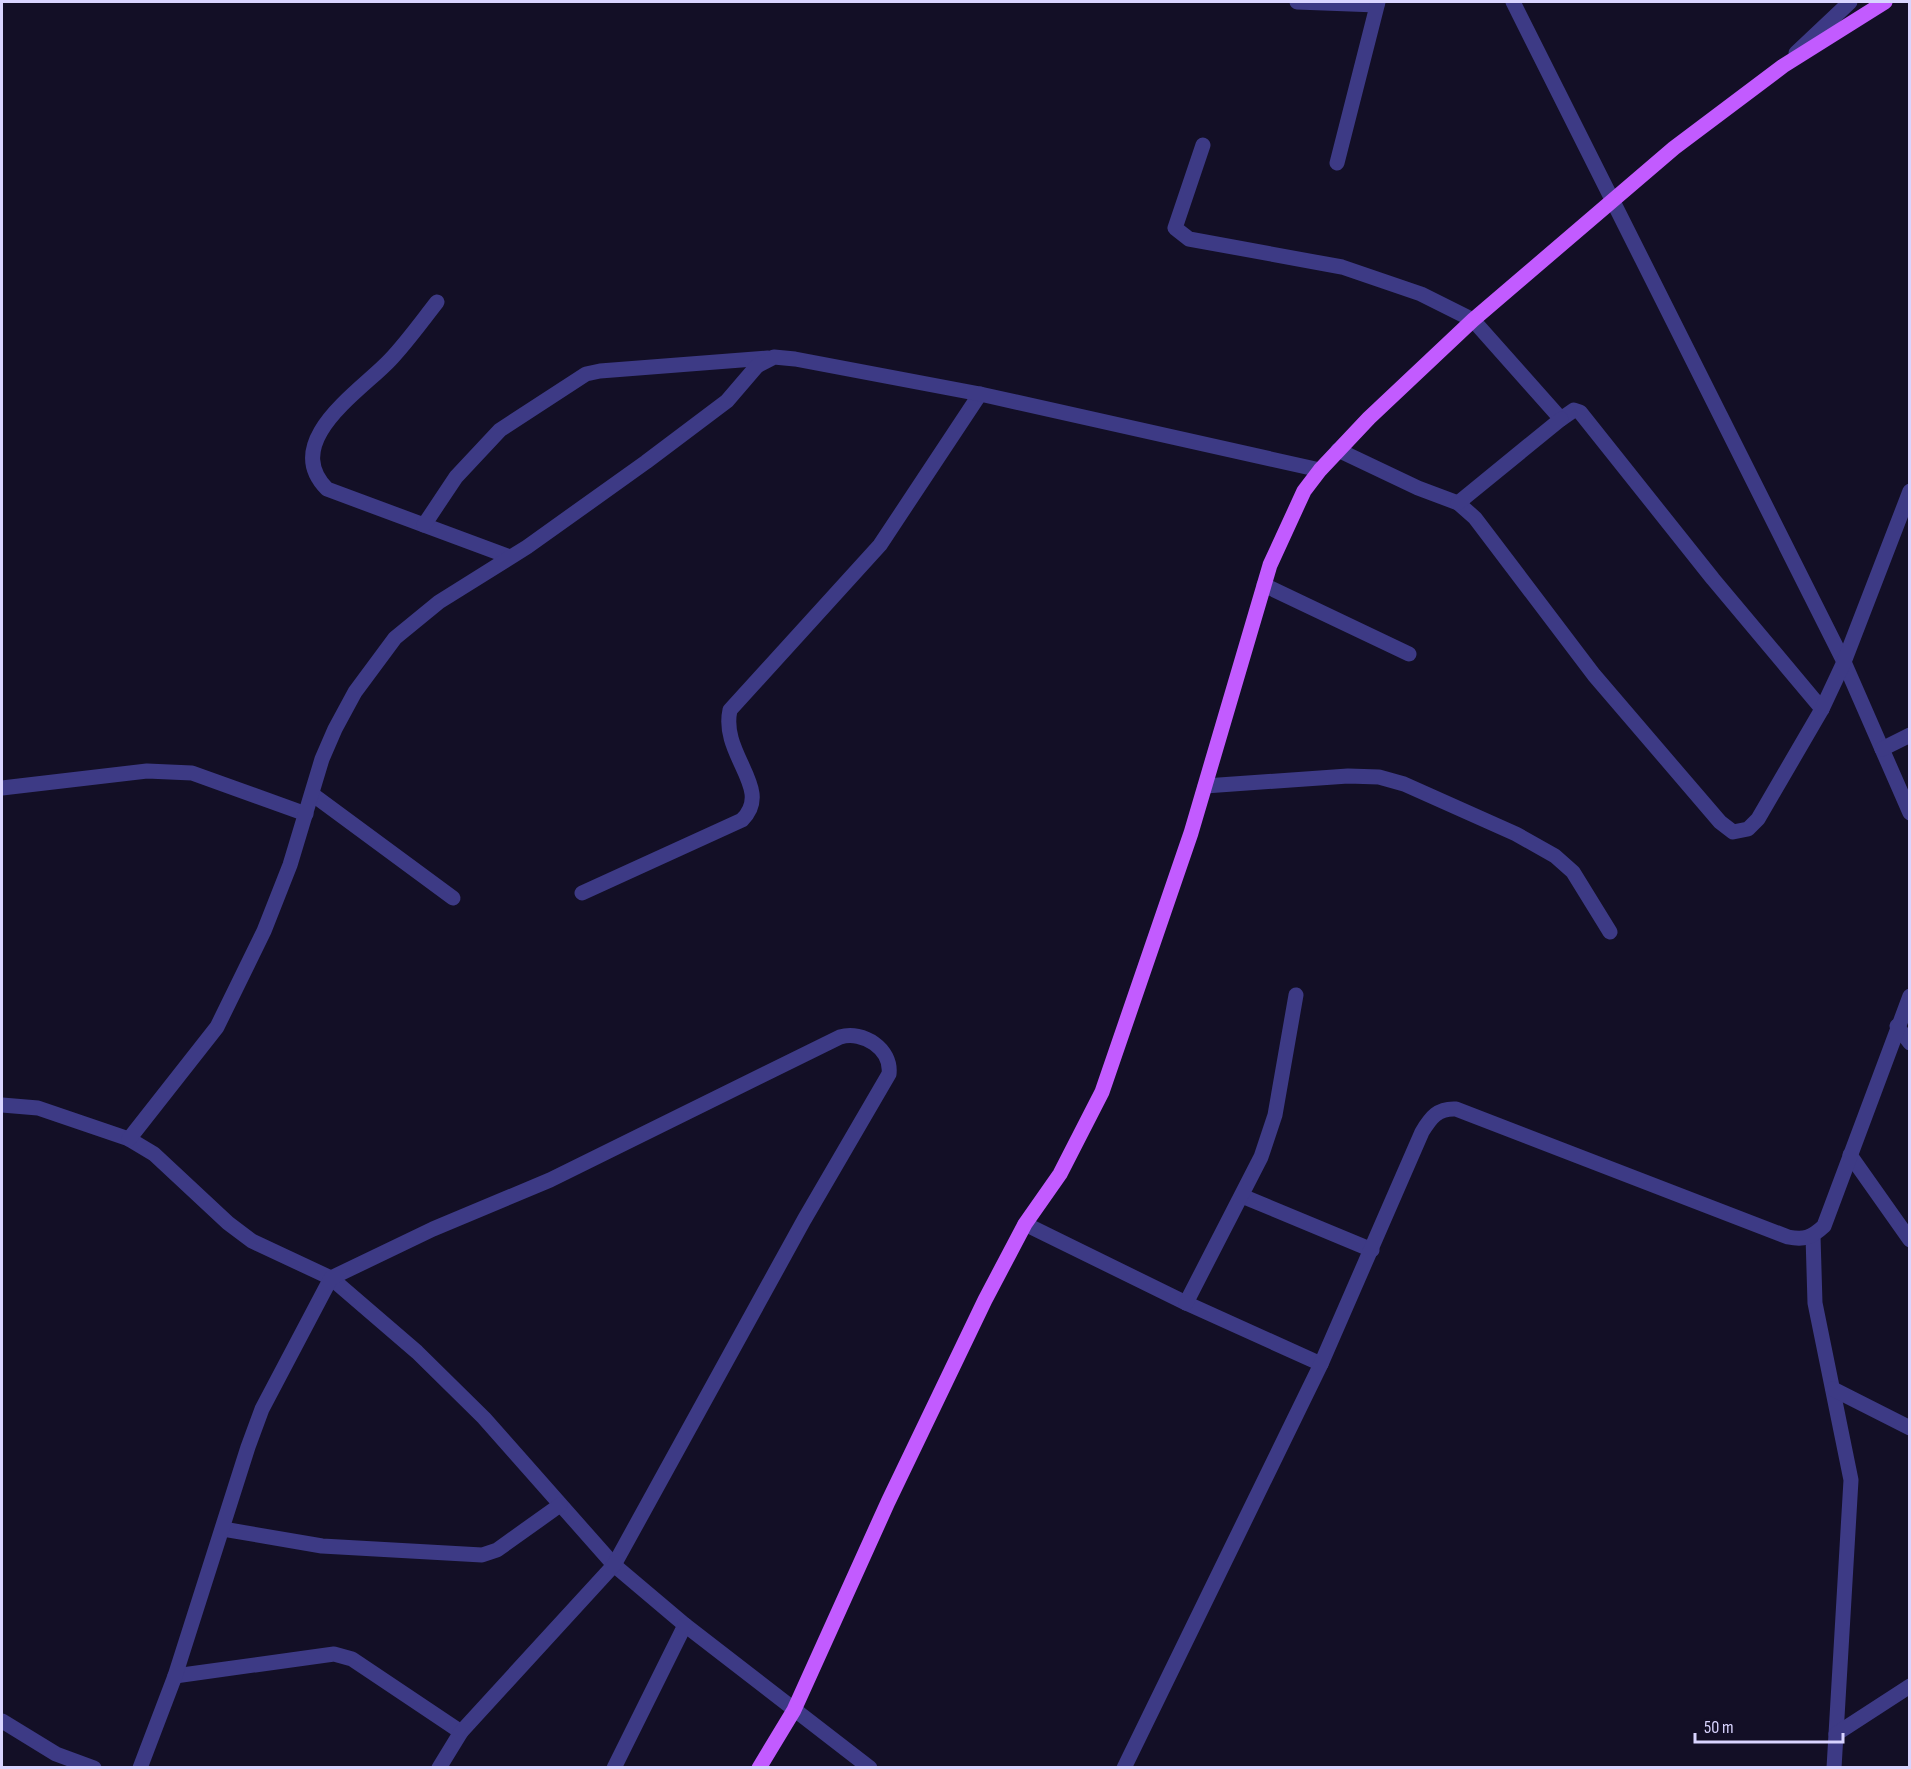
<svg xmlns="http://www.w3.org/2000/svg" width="1911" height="1769" font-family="'Sofia Sans Condensed',sans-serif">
<rect width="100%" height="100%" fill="#130f26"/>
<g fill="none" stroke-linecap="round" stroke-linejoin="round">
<g stroke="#3d3a85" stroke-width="15">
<path d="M1297 2 1377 5"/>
<path d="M1513 2 1844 662 1910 813"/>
<path d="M1796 53 1850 2"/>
<path d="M1203 145 1175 228 1189 239 1342 267 1421 294 1473 320 1561 419 1574 410 1580 412 1713 579 1822 709"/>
<path d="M1337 163 1378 2"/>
<path d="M437 302C422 321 407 342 390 360 361 391 280 441 327 489L510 557"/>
<path d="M1338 450 1418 488 1458 503 1475 518 1594 675 1720 822 1733 832 1748 829 1758 819 1822 709 1844 662 1910 491"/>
<path d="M1458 503 1561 419"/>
<path d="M424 525 456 477 500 430 586 374 600 371 768 358"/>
<path d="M1264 585 1409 654"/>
<path d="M1882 749 1910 735"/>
<path d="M1205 786 1348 776 1379 777 1404 784 1516 834 1555 856 1573 872 1610 932"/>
<path d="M2 788 147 771 192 773 306 814"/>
<path d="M312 794 453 898"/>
<path d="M582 893 742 820C774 789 720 755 730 710L880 545 980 394"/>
<path d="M1897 1026 1910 1043"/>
<path d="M2 1105 38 1108 129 1139 154 1154 228 1223 252 1241 331 1278 417 1352 484 1418 614 1565 685 1625 870 1768"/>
<path d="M129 1139 217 1027 264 931 290 865 322 759 335 729 355 692 395 638 439 602 527 547 646 462 727 401 757 366 774 357 795 359 980 394 1320 470"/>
<path d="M1850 1155 1910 1240"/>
<path d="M1242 1196 1372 1250"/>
<path d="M1025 1224 1186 1303 1321 1364"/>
<path d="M1813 1236 1815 1303 1851 1480 1834 1768"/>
<path d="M1186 1303 1261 1157 1275 1115 1296 995"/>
<path d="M1833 1389 1910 1428"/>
<path d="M223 1529 322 1546 482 1555 497 1550 560 1505"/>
<path d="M175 1676 334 1654 352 1659 461 1732"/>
<path d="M2 1721 56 1754 94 1768"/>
<path d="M1836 1734 1910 1686"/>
<path d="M140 1768 175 1676 248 1447 262 1409 331 1278 433 1229 550 1180 840 1037C863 1030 892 1049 889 1074L804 1220 614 1565 461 1732 439 1768"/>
<path d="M614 1768 685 1625"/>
<path d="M1124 1768 1321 1364 1422 1132C1431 1117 1438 1108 1456 1109L1788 1237C1804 1240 1811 1238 1824 1226L1910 996"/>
</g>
<path stroke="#c25bff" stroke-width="15" d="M759 1768 794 1710 888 1502 985 1300 1025 1224 1060 1174 1102 1092 1191 833 1270 565 1304 491 1320 470 1369 418 1473 320 1674 148 1783 66 1885 2"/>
</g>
<rect width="1911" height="1769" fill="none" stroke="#d9d4ff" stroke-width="6"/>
<path d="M1695 1733v9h148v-9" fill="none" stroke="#d9d4ff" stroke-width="3"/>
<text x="1704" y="1733" font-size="18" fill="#d9d4ff" stroke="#130f26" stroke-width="4.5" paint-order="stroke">50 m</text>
</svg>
